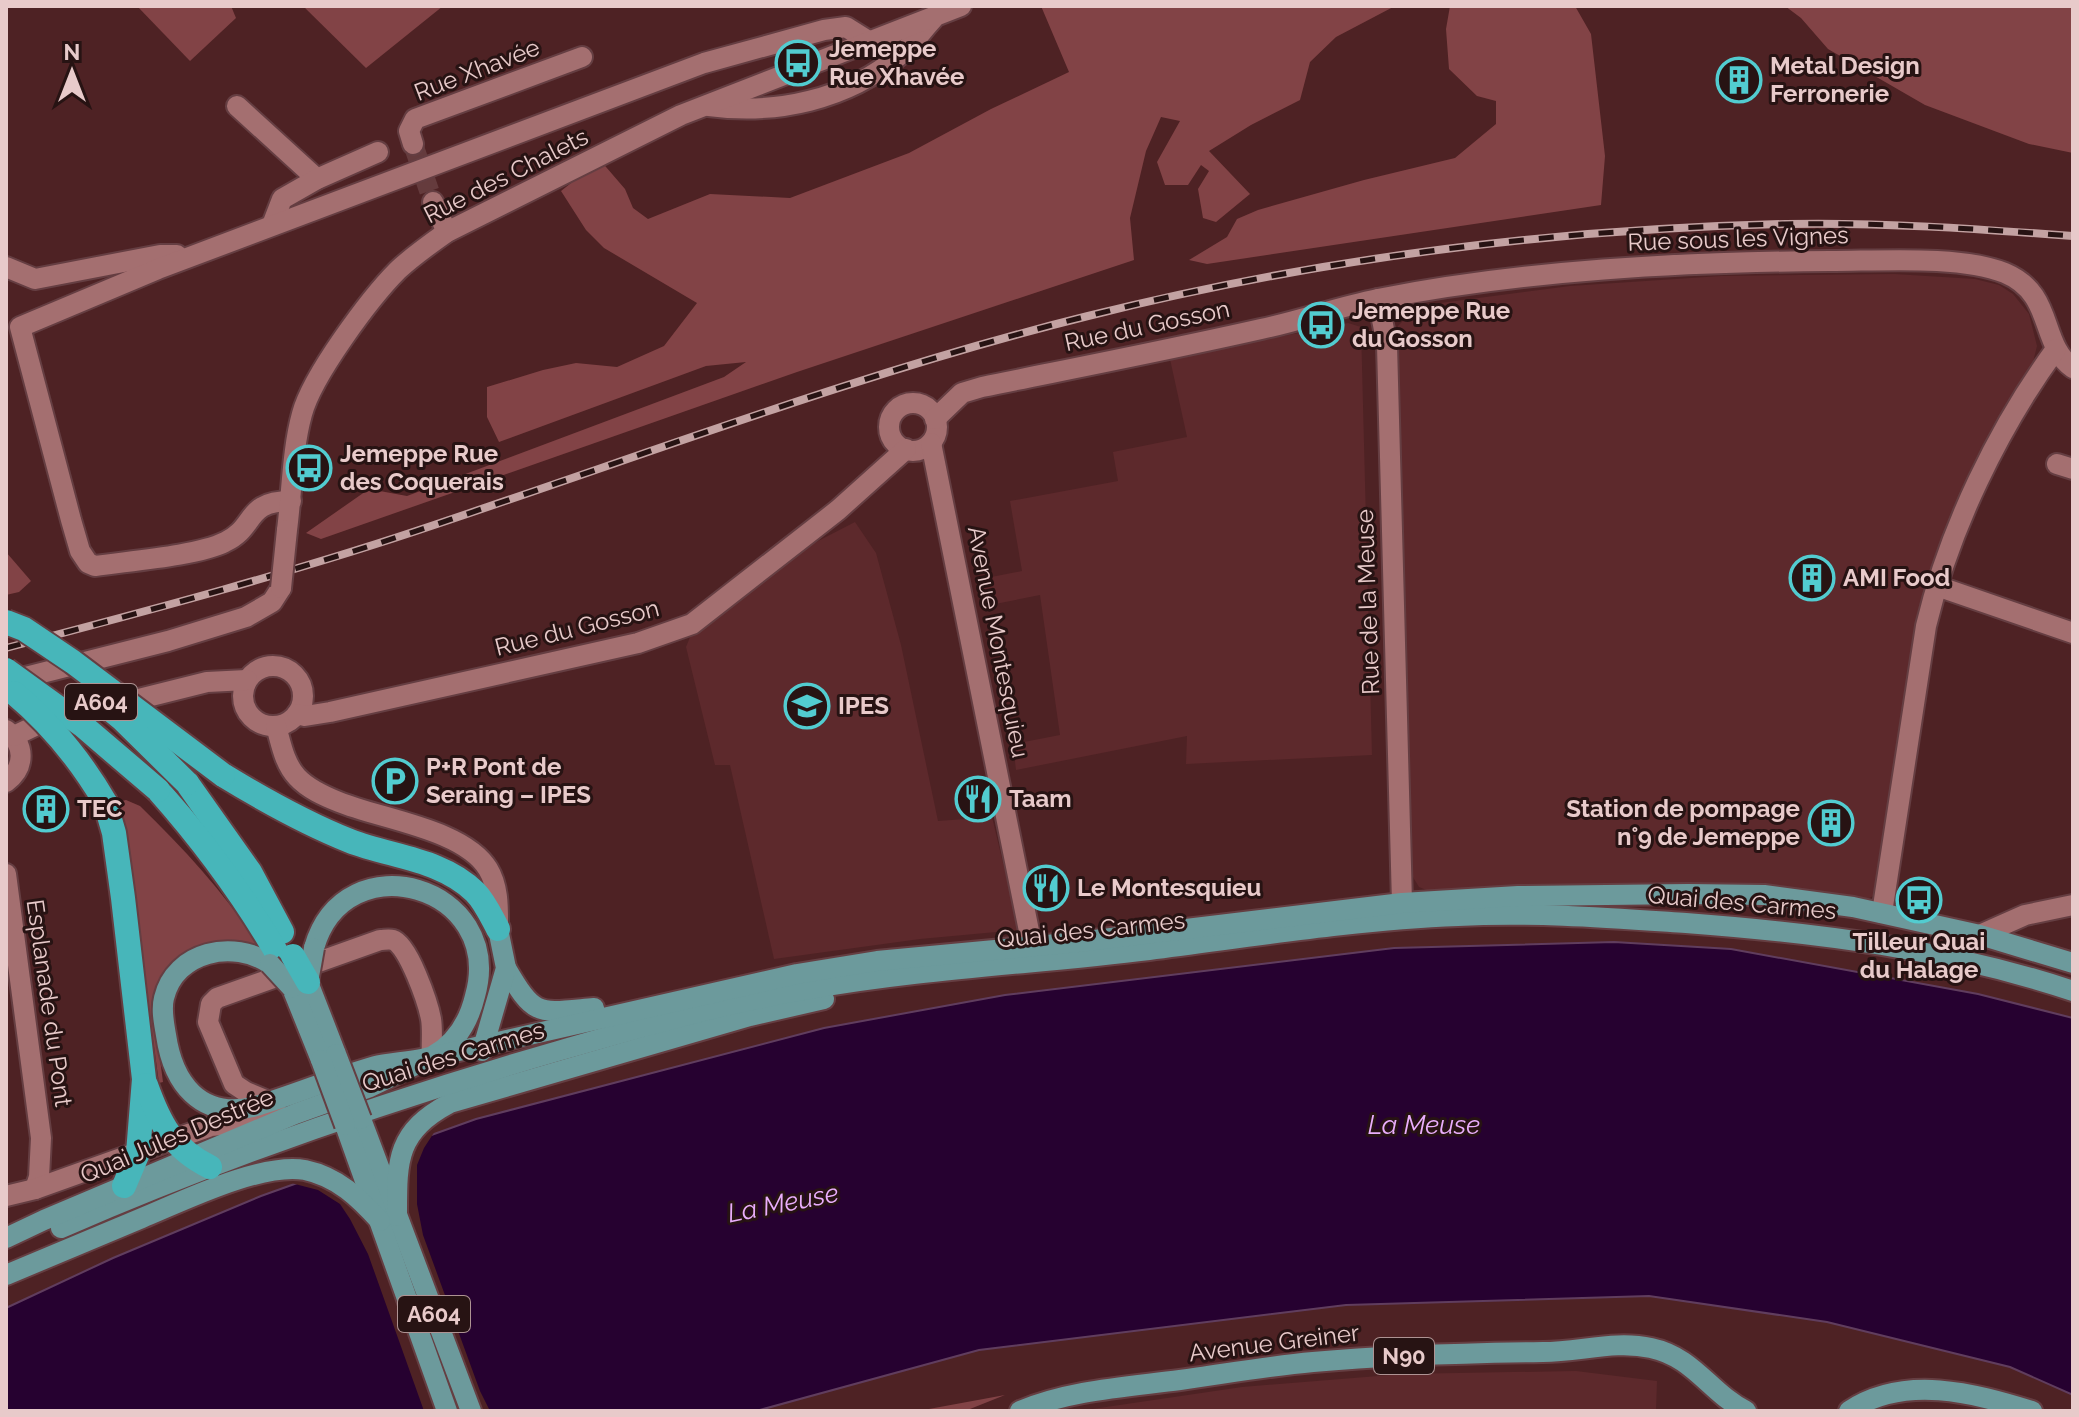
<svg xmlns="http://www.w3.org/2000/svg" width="2079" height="1417" font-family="Raleway,sans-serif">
<rect width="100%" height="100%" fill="#4e2224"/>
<g fill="#5d292c">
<path d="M1894 274 1975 279 1999 285 2013 294 2029 314 2037 346 2031 370 1926 592 1876 894 1868 899 1778 888 1431 892 1419 887 1411 874 1396 335 1398 326 1415 309 1425 305 1570 286 1721 276Z"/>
<path d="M1348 323 1361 327 1372 755 1186 764 1187 736 1016 770 1013 744 1060 735 1040 595 985 606 981 579 1022 571 1010 501 1118 481 1113 452 1187 437 1170 359Z"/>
<path d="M855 522 876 553 901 645 938 821 992 817 1019 930 920 939 774 959 730 765H715L686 647 693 630 791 555Z"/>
<path d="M1576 1371 1657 1381 1656 1411H1079L1242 1387 1403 1374Z"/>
</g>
<g fill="#824346">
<path d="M137 6H231L236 18 190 61Z"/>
<path d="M303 6H443L366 68Z"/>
<path d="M1041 6H1395L1336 37 1310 62 1300 100 1251 125 1209 151 1250 194 1216 222 1203 218 1198 189 1209 171 1201 165 1188 185H1165L1157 162 1180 121 1161 117 1146 151 1130 218 1134 260 797 372 321 539 306 533 369 489 407 496 724 377 746 362 706 366 499 442 487 417V387L543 370 576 363 617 367 664 346 697 303 604 248 586 230 561 191 600 160 625 189 633 208 648 219 710 194 790 198 909 153 991 109 1069 72Z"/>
<path d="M1450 6H1575L1591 34 1605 156 1601 205 1207 264 1189 260 1227 237 1237 219 1258 210 1364 180 1455 158 1496 124V101L1477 96 1449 69 1446 29Z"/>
<path d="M1785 6H2073V153L2029 144 1925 105 1828 49 1801 18Z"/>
<path d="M6 552 31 581 19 592 6 595Z"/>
<path d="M126 800 140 806C186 851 226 894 261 949L195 950 156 1029 163 1082 159 1083 131 880 118 809 122 801Z"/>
<path d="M1005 1395 965 1411H918Z"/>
</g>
<path fill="#260130" stroke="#603d5e" stroke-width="2" d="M1614 942 1731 949 1978 994 2073 1018V1395L2010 1367 1827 1322 1649 1296 1346 1305 979 1350 756 1411H6V1308L113 1258 261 1196 476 1119 824 1028 1005 995 1394 948Z"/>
<path fill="#4e2224" d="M435 1131 424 1148 417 1165V1204L423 1235 480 1391 490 1411H424L368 1254 350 1219 340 1204 318 1190 291 1183Z"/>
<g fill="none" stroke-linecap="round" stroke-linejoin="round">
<path stroke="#653b3d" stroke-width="20" stroke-dasharray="20 10" stroke-linecap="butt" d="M413 144 433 202"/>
<g stroke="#653e42" stroke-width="24">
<g id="minor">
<path d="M237 106 317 179"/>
<path d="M709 106C776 115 847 100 900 55 912 45 922 31 933 19"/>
<path d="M413 144 409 131 415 119 582 57"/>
<path d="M433 202 447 232"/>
<path d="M272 225 282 199 317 179 378 152"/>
<path d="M6 267 35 279 160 255H177"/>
<path d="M1378 299 1387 345 1402 903"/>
<circle cx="913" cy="427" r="24"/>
<path d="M935 419 962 393 982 387C1075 368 1168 350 1261 329 1300 321 1338 307 1378 299 1526 270 1680 262 1830 261 1880 261 1960 255 2005 273 2055 294 2039 344 2073 368"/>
<path d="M931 443 1032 946"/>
<path d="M2057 464 2073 469"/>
<path d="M291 501C244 501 257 527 225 542 197 556 128 561 95 566L88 563 80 551 71 520 20 327 158 269 704 63 824 30 846 27 870 42"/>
<path d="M287 530C292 492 292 450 302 414 312 376 370 298 398 270 413 256 430 244 447 232L681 115 961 6"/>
<path d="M1937 586 2073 633"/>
<circle cx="273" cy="696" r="30"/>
<path d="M6 682 168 641 246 617 272 602 281 588"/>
<path d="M297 714 305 716 330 712 638 643 692 624 838 510 906 449"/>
<path d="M276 726C281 743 284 763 297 777 308 789 324 796 339 802 380 819 464 829 488 869 499 887 498 909 498 929"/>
<path d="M6 730C25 744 26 767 6 782"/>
<path d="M14 736 39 724 207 682 247 680"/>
<path d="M6 874 41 1138 39 1177 35 1189"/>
<path d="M1882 913 1926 626C1949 530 1998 428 2056 349"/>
<path d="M1980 935 2025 915 2073 905"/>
<path d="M270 1102 246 1092 234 1084 208 1022 211 1004 217 998 380 940C384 940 389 939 393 940 408 944 428 1003 431 1019 433 1031 431 1045 432 1057"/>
<path d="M6 1196 35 1189 211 1126 250 1122 279 1115"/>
</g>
</g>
<g stroke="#653e42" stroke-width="24">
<g id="major">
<path d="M270 964C234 939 175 951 164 998 161 1010 164 1023 166 1035 173 1083 200 1119 253 1107 294 1095 333 1078 375 1066 390 1062 424 1061 434 1055 457 1042 469 1021 475 996 506 886 345 839 314 948"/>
<path d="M506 968C535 1018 538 1013 594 1008"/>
<path d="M308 982 336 1054"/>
<path d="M292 988 321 1060"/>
<path d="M482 1051 506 968 498 929"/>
<path d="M361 1119 471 1411"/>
<path d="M345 1125 447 1411"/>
<path d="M397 1216C397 1160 396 1132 450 1103L750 1016 824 999"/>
<path d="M61 1228C222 1158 389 1100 558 1051 641 1027 725 1003 810 989 922 969 1036 964 1149 950 1252 937 1355 920 1458 916 1534 912 1611 918 1686 923 1818 933 1947 949 2073 991"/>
<path d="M6 1238 44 1220 295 1114 370 1087 432 1057 797 974 877 961 1078 942 1402 903 1518 896 1688 894 1764 895 1853 907 1980 935 2073 963"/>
<path d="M6 1275C51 1256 97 1237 142 1218 183 1201 262 1162 305 1170 338 1177 359 1198 380 1221"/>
<path d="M1020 1411C1070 1390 1127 1387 1180 1380 1224 1374 1269 1366 1313 1362 1390 1355 1466 1353 1543 1352 1580 1352 1615 1340 1651 1348 1694 1357 1710 1393 1746 1411"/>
<path d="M1849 1411C1905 1374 1973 1393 2032 1411"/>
</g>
</g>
<g stroke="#653e42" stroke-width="28">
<g id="highway">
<path d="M223 775C264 800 305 823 350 841 391 857 442 859 475 892 485 902 491 916 498 929"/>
<path d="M187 783 250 872 282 932"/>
<path d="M158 790C205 843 246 899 281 960"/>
<path d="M105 802 114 833 123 898 144 1079 138 1153 124 1186"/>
<path d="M146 1085C160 1124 172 1148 210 1167"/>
</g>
</g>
<use href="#minor" stroke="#a46f70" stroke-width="20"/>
<use href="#major" stroke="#6c9a9c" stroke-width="20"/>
<use href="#highway" stroke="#47b6ba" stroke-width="24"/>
<g stroke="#c3a2a2" stroke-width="8">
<path id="rail" d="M6 648C151 610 295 572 437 524 653 452 866 371 1088 316 1316 259 1550 229 1785 224 1881 222 1977 229 2073 236"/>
</g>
<use href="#rail" stroke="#271313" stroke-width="5" stroke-dasharray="15" stroke-linecap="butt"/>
<g stroke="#653e42" stroke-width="24" stroke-linecap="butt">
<path id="minor-bridge" d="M281 588 287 530"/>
</g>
<g stroke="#653e42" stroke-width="24" stroke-linecap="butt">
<g id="major-bridge">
<path d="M270 964 292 988"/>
<path d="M308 982 314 948"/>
<path d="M336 1054 361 1119"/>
<path d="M321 1060 345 1125"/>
</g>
</g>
<g stroke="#653e42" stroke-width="28" stroke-linecap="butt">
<g id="highway-bridge">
<path d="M6 622 24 629 73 662 223 775"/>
<path d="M6 670 82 725 158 790"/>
<path d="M14 693C51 724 81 761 105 802"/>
<path d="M105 705 122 719 187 783"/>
<path d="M293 956 308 982"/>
</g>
</g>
<use href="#minor-bridge" stroke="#a46f70" stroke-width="20"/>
<use href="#major-bridge" stroke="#6c9a9c" stroke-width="20"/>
<use href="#highway-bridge" stroke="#47b6ba" stroke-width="24"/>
</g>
<defs>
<g id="bus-ring" transform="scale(2.3)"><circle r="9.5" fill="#271313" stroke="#52ccd0" stroke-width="1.5"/><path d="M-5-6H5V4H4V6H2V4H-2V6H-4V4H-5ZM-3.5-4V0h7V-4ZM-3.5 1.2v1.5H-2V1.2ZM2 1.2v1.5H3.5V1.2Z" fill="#52ccd0"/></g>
<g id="building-ring" transform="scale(2.3)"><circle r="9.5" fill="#271313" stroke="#52ccd0" stroke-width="1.5"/><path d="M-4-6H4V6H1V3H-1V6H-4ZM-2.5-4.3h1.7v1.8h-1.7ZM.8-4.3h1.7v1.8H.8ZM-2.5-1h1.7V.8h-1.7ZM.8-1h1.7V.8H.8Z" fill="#52ccd0"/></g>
<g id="school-ring" transform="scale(2.3)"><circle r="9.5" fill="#271313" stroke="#52ccd0" stroke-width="1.5"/><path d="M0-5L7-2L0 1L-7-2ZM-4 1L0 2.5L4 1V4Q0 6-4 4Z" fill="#52ccd0"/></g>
<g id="parking-ring" transform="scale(2.3)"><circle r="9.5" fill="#271313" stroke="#52ccd0" stroke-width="1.5"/><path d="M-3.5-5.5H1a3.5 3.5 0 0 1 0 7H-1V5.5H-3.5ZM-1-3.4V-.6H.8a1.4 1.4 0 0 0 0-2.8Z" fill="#52ccd0"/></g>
<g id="restaurant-ring" transform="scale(2.3)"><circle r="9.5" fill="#271313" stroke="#52ccd0" stroke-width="1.5"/><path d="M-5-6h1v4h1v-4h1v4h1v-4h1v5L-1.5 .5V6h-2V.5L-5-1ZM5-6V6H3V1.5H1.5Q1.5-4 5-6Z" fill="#52ccd0"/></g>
</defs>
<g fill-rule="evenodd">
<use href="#bus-ring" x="798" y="63"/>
<use href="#building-ring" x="1739" y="80"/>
<use href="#bus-ring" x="1321" y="325"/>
<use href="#bus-ring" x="309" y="468"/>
<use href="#building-ring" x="1812" y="578"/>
<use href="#school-ring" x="807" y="706"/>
<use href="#parking-ring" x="395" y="781"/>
<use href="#restaurant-ring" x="978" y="799"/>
<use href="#building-ring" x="46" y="809"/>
<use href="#building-ring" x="1831" y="823"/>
<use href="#restaurant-ring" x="1046" y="888"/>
<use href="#bus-ring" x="1919" y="900"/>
</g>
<g text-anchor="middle" stroke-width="6" stroke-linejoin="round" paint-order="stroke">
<g fill="#271313" stroke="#ae9393" stroke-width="2">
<rect x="65" y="684" width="72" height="36" rx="6"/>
<rect x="398" y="1296" width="72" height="36" rx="6"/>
<rect x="1374" y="1338" width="60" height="36" rx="6"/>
</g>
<g font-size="22" font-weight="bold" fill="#e8caca">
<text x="101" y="710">A604</text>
<text x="434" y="1322">A604</text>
<text x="1404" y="1364">N90</text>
</g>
<g font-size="24" font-weight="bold" fill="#e8caca" stroke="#271313" text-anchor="start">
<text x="829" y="57">Jemeppe<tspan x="829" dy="28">Rue Xhavée</tspan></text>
<text x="1770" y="74">Metal Design<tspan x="1770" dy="28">Ferronerie</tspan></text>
<text x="1352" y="319">Jemeppe Rue<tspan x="1352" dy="28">du Gosson</tspan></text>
<text x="340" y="462">Jemeppe Rue<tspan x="340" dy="28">des Coquerais</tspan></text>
<text x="1843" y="586">AMI Food</text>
<text x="838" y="714">IPES</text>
<text x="426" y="775">P+R Pont de<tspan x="426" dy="28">Seraing – IPES</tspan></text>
<text x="1009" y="807">Taam</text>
<text x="77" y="817">TEC</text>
<text x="1800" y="817" text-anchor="end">Station de pompage<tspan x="1800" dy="28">n°9 de Jemeppe</tspan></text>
<text x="1077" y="896">Le Montesquieu</text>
<text x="1919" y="950" text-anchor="middle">Tilleur Quai<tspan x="1919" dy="28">du Halage</tspan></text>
</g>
<g font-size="24" fill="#e8caca" stroke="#271313">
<text transform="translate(477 70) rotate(-21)" y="8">Rue Xhavée</text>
<text transform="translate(506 176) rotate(-27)" y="8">Rue des Chalets</text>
<text transform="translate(1738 239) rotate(-2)" y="8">Rue sous les Vignes</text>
<text transform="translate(1147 326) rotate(-12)" y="8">Rue du Gosson</text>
<text transform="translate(1368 602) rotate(-92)" y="8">Rue de la Meuse</text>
<text transform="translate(577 628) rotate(-14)" y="8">Rue du Gosson</text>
<text transform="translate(998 642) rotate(79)" y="8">Avenue Montesquieu</text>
<text transform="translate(1742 903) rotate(5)" y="8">Quai des Carmes</text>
<text transform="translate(1091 930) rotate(-6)" y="8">Quai des Carmes</text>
<text transform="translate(49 1003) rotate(82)" y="8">Esplanade du Pont</text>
<text transform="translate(453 1057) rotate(-17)" y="8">Quai des Carmes</text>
<text transform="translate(177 1136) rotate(-23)" y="8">Quai Jules Destrée</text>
<text transform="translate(1274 1343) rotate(-7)" y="8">Avenue Greiner</text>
</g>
<g font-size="26" font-style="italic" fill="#eaaefc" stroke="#271313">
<text x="1424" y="1134">La Meuse</text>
<text transform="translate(783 1203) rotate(-11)" y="9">La Meuse</text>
</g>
</g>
<rect width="2079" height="1417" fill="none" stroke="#e8caca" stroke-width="16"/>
<g transform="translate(72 72)" stroke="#271313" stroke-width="6" paint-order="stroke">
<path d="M0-6L14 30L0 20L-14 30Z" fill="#e8caca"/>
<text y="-12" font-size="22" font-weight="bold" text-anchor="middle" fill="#e8caca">N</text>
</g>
</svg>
